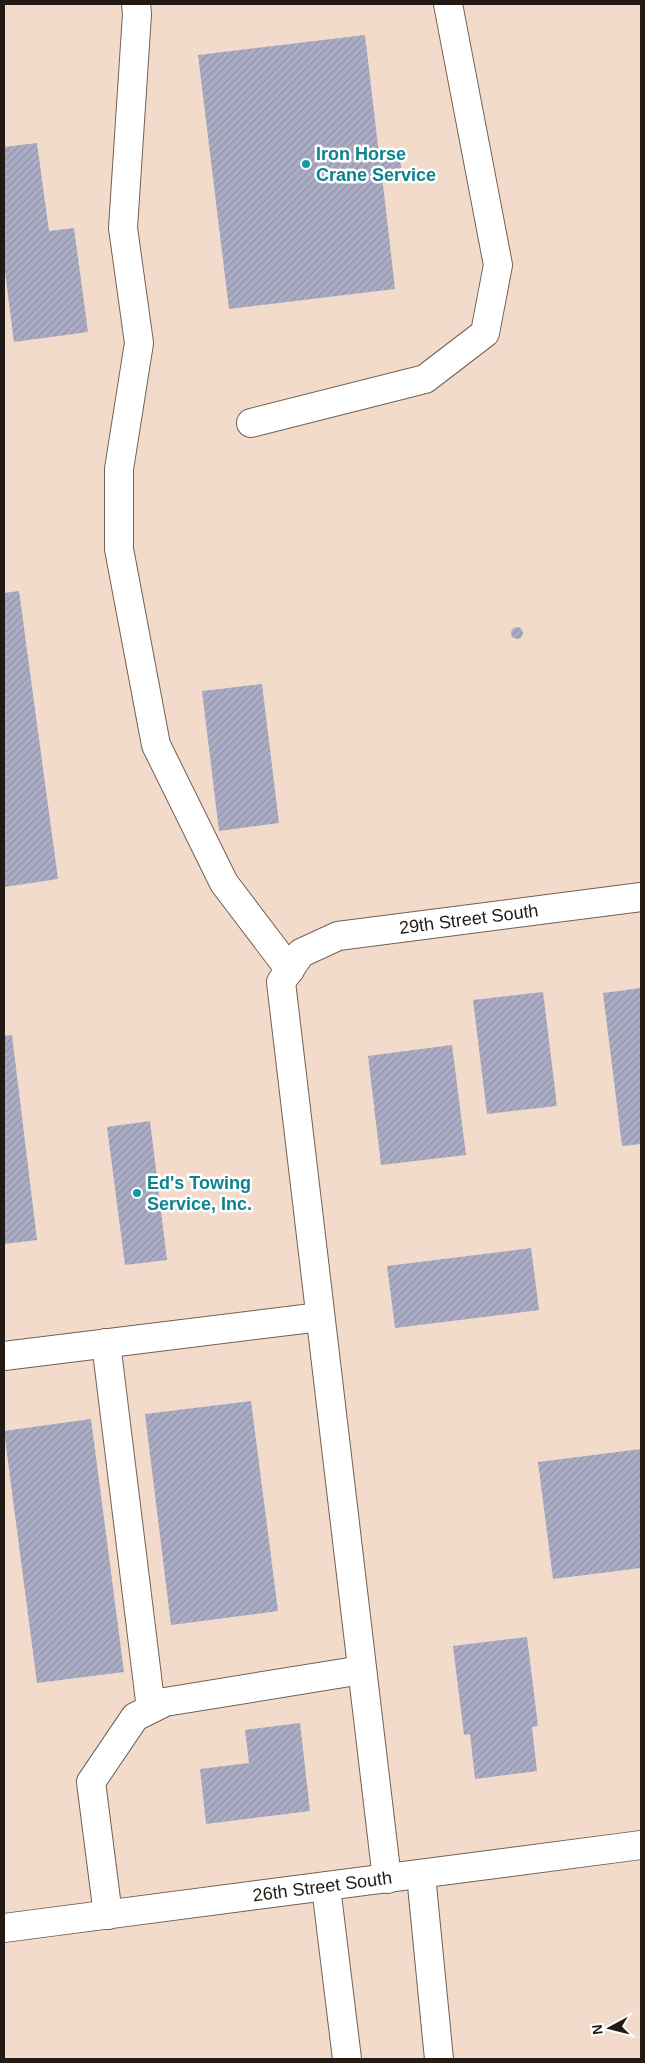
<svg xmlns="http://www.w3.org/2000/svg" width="645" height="2063" font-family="Helvetica,sans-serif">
<defs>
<pattern id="building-hatch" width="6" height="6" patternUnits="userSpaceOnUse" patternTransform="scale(1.25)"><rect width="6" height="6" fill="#abacc5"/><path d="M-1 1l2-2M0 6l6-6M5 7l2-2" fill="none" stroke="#9393a8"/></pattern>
</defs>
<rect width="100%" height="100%" fill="#f2dbca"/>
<g fill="url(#building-hatch)">
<path d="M365 35 379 154 399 152 402 173 382 176 395 289 229 309 198 55Z"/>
<path d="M37 143 49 231 74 228 88 332 14 342 4 264V147Z"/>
<path d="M19 591 58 879 4 887V593Z"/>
<circle cx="517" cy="633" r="6"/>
<path d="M262 684 279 823 219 831 202 691Z"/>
<path d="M641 988V1144L622 1146 603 993Z"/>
<path d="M543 992 557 1106 487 1114 473 1000Z"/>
<path d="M12 1035 37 1240 4 1244V1036Z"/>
<path d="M452 1045 466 1155 381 1165 368 1056Z"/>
<path d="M150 1121 167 1260 125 1265 107 1127Z"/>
<path d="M531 1248 539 1310 395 1328 387 1266Z"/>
<path d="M251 1401 278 1611 171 1625 145 1414Z"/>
<path d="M91 1419 124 1672 37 1683 4 1431Z"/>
<path d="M641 1449V1568L553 1579 538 1462Z"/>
<path d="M527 1637 538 1726 532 1727 537 1771 475 1779 470 1734 464 1735 453 1646Z"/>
<path d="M300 1723 310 1811 206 1824 200 1769 249 1763 245 1730Z"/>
</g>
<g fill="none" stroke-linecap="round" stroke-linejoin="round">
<g stroke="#746051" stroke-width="30">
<g id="minor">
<path d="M136 4 137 14 123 228 139 343 119 469V549L156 745 224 883 290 970"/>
<path d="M251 423 425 379 485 333 498 265 448 4"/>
<path d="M106 1343 151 1709"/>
<path d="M4 1356 320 1317"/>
<path d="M421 1875 439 2059"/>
<path id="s1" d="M387 1879 281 982 301 953 338 936 641 897"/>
<path d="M326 1887 347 2059"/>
<path d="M108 1915 91 1782 135 1717 165 1702 362 1670"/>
<path id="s2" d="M4 1928 641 1845"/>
</g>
</g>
<use href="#minor" stroke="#fff" stroke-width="28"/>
</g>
<g fill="#0f9aa8" stroke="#fff" stroke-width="2">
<circle cx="306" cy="164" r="5"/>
<circle cx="137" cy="1193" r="5"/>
</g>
<g text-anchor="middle" stroke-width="5" stroke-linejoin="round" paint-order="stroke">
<g font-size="18" font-weight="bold" fill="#0d838f" stroke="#fff" text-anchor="start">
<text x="316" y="160">Iron Horse<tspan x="316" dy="21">Crane Service</tspan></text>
<text x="147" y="1189">Ed's Towing<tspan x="147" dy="21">Service, Inc.</tspan></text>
</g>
<g font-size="18" fill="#221a14" stroke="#fff">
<text dy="6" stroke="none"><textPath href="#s1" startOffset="1111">29th Street South</textPath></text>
<text dy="6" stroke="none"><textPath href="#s2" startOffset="321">26th Street South</textPath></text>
</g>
</g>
<rect width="645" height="2063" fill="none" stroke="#221a14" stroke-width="10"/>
<g transform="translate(610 2028) rotate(263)" stroke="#ffffff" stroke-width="4" paint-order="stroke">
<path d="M0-4L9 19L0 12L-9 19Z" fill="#221a14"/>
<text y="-8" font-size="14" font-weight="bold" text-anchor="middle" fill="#221a14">N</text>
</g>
</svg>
